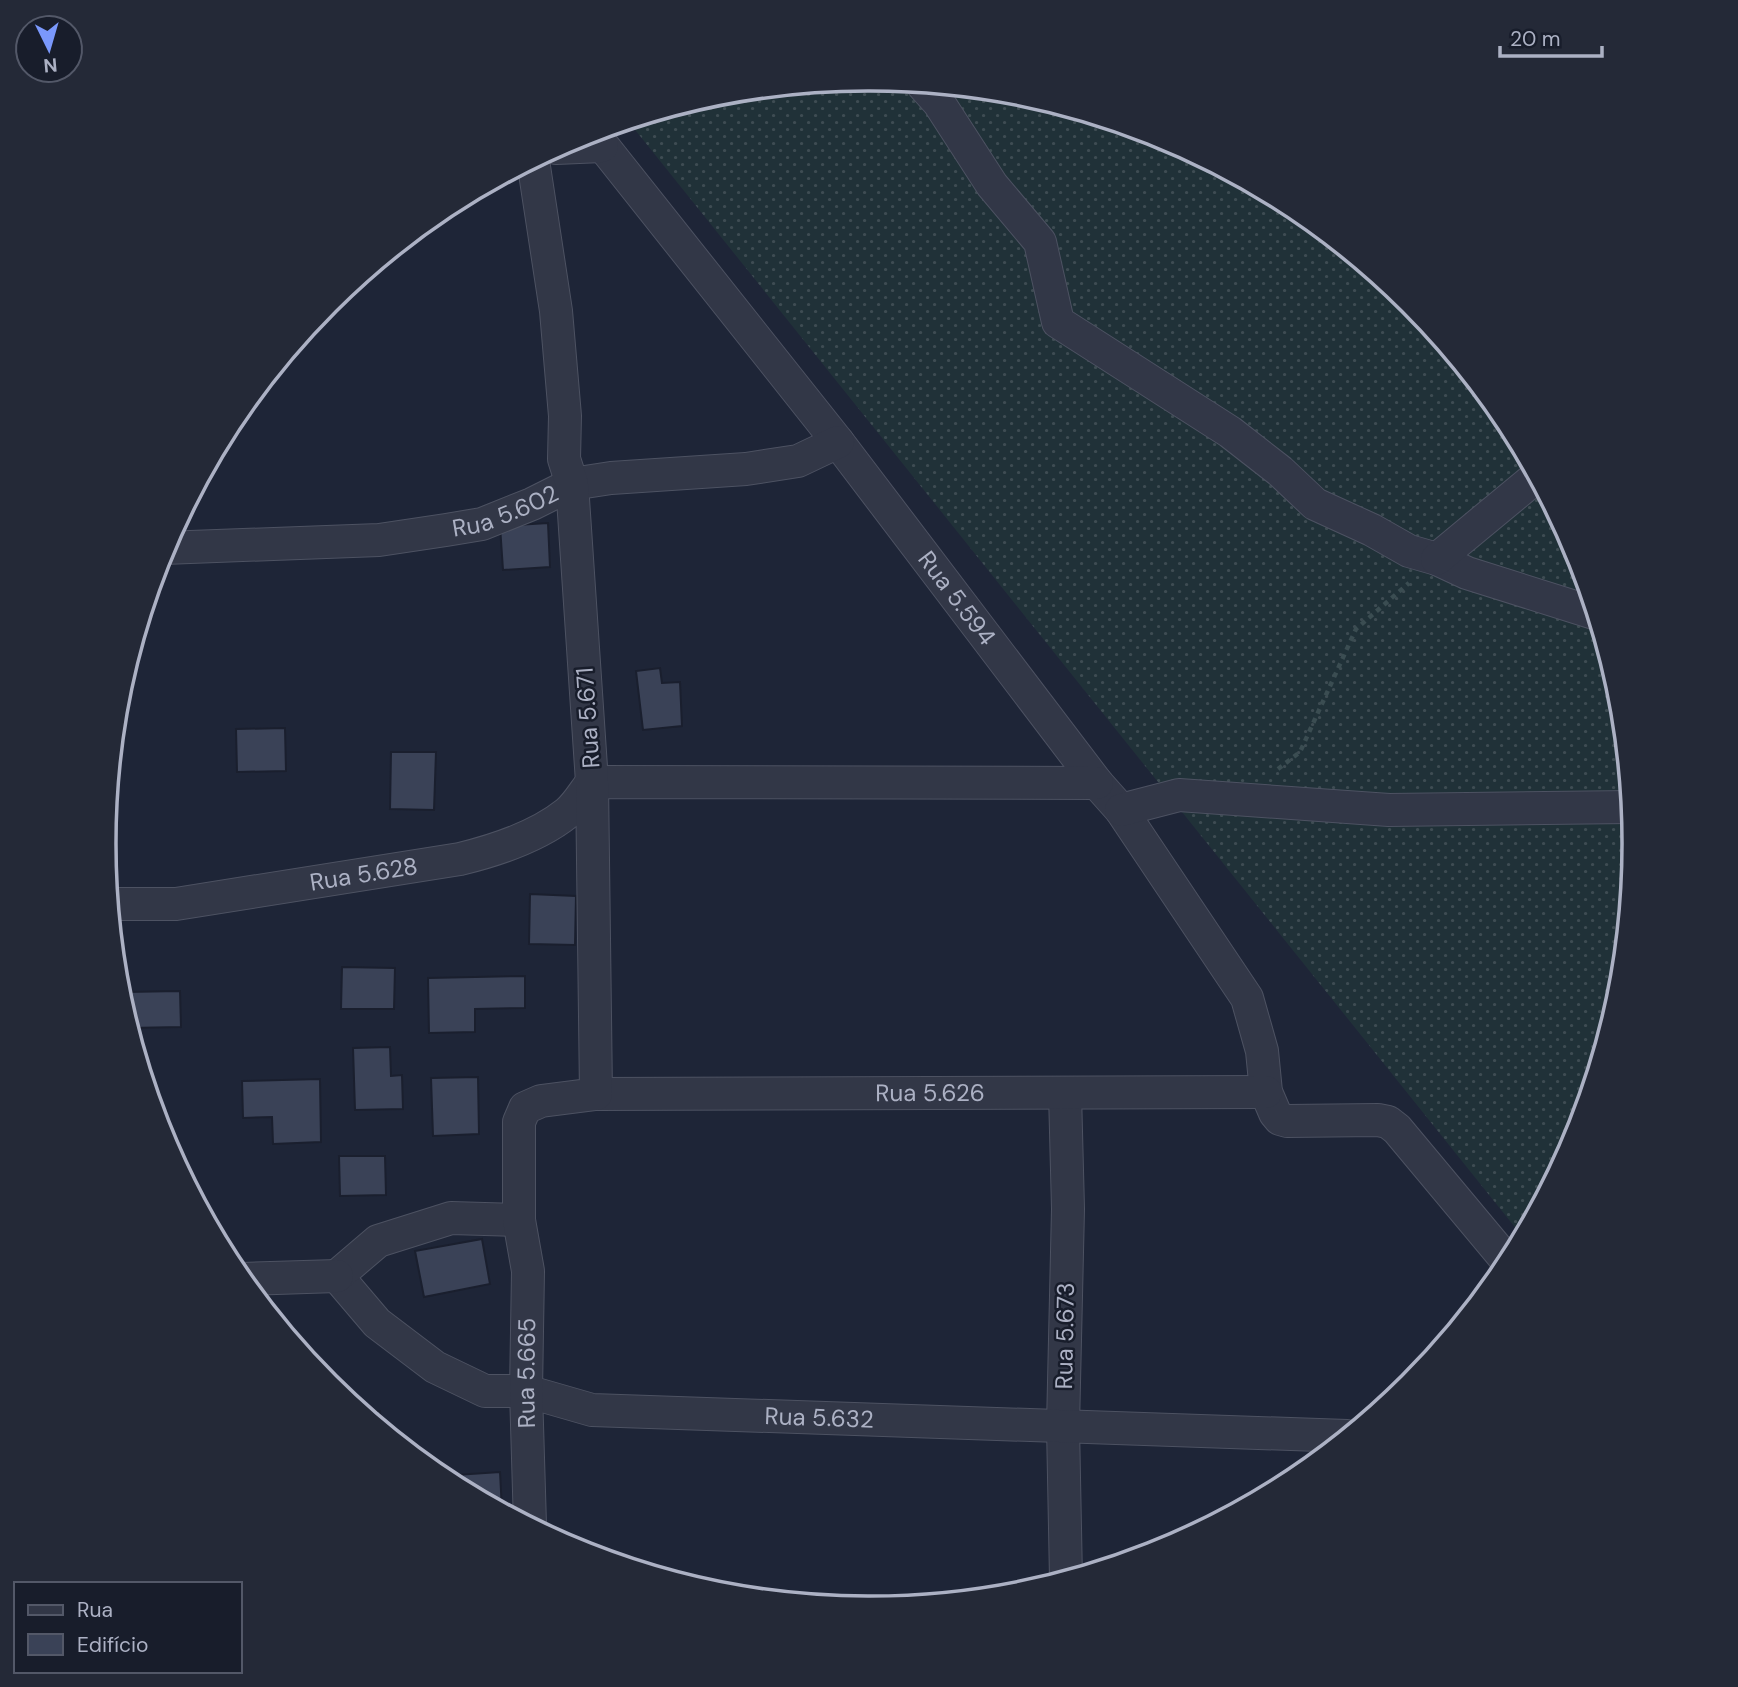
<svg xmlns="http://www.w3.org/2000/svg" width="1738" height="1687" font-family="'DM Sans',sans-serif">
<defs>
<pattern id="grass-dots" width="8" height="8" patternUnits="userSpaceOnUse" patternTransform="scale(1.75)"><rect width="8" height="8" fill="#203138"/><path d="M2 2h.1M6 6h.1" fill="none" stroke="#3e4c53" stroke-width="1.8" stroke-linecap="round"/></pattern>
</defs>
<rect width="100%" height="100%" fill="#1e2537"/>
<path fill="url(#grass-dots)" d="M869 79 1019 94 1162 137 1294 208 1410 303 1505 419 1576 551 1619 695 1634 844 1619 993 1575 1137 1522 1236 628 121 720 93Z"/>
<g fill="#3a4257" stroke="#1a1f2e" stroke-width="2">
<path d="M548 523 550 567 503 570 500 526Z"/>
<path d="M660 668 662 683 680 682 682 726 643 730 636 671Z"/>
<path d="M116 722 119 760H112Z"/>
<path d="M285 728 286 771 237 772 236 729Z"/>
<path d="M391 752H436L434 810 390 809Z"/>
<path d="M530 894 576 896 575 945 529 944Z"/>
<path d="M342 967 395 968 394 1009H341Z"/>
<path d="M525 976V1008L475 1009V1032L429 1033 428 978Z"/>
<path d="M180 991 181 1027 130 1028 125 1014V992Z"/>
<path d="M390 1047 391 1076 402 1075 403 1109 355 1110 353 1048Z"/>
<path d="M478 1077 479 1134 433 1136 431 1078Z"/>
<path d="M320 1079 321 1142 273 1144 272 1117 243 1118 242 1081Z"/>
<path d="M155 1111H167V1145L162 1136Z"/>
<path d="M339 1156H385L386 1195 340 1196Z"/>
<path d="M482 1239 490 1284 424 1297 415 1251Z"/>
<path d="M380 1411 381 1427 362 1412Z"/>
<path d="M500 1472 502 1510 440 1476Z"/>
</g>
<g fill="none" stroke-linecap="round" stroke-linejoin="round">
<g stroke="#4d5262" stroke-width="34">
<g id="minor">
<path d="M922 84 939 103 992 185 1040 242 1058 322 1230 432 1280 471 1315 504 1372 530 1409 551 1437 559 1467 573 1594 613"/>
<path id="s1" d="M592 132 838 442 1097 783 1121 810 1247 998 1262 1051 1266 1092 1275 1113 1280 1119 1287 1121 1378 1120 1388 1122 1397 1129 1508 1262"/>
<path d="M556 148 602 146"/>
<path id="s2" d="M164 548 379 540 446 530 482 524 532 504 572 484 611 478 746 469 798 461 838 442"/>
<path d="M1437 559 1536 477"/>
<path d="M1121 810 1179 795 1389 810 1630 807"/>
<path id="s3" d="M110 904H176L460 859C497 850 537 837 567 813 577 805 584 792 592 782L1097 783"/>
<path d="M1065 1093 1068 1209 1063 1426 1066 1579"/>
<path id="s4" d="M596 1094 1266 1092"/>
<path id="s5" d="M337 1276 377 1323 435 1367 485 1391H526L592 1410 1347 1436"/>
<path d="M337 1276 378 1241 451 1218 519 1220"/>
<path d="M242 1279 337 1276"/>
<path id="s6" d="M530 1525 526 1391 528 1271 519 1220V1122L525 1108 541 1101 596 1094 592 782 572 484 564 459 565 416 556 311 533 160"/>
</g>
</g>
<path stroke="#3b4d52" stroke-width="4.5" stroke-dasharray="5 5" stroke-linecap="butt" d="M1278 769 1300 752 1356 629 1409 583"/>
<use href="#minor" stroke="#323747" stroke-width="32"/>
</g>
<g text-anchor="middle" stroke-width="5" stroke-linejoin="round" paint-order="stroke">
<g font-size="24" fill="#acb1c4" stroke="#181d2b">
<text dy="8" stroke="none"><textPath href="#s2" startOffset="345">Rua 5.602</textPath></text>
<text dy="8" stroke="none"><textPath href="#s1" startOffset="592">Rua 5.594</textPath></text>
<text transform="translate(588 718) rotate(-94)" y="8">Rua 5.671</text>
<text dy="8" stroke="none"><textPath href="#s3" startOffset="256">Rua 5.628</textPath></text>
<text dy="8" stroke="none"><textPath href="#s4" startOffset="334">Rua 5.626</textPath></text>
<text transform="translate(1065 1336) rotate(-89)" y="8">Rua 5.673</text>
<text dy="8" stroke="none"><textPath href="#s6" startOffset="152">Rua 5.665</textPath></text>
<text dy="8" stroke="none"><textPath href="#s5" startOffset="527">Rua 5.632</textPath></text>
</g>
</g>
<path d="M0 0H1738V1687H0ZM868 91H870A752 752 0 0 1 1622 843V844A752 752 0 0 1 870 1596H868A752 752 0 0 1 116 844V843A752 752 0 0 1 868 91Z" fill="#242937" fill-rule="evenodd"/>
<path fill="none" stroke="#acb1c4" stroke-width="3.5" d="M868 91H870A752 752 0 0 1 1622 843V844A752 752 0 0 1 870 1596H868A752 752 0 0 1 116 844V843A752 752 0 0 1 868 91Z"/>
<rect x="14" y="1582" width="228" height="91" fill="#181d2b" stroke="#535868" stroke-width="2"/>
<rect x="28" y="1605" width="35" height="10" fill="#323747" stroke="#535868" stroke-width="2"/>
<text x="77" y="1617" font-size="21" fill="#acb1c4">Rua</text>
<rect x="28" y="1634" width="35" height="21" fill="#3a4257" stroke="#535868" stroke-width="2"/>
<text x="77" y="1652" font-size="21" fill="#acb1c4">Edifício</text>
<g transform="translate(49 49) rotate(175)"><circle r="33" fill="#181d2b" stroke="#535868" stroke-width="2"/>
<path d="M0-5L12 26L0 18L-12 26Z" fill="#7a98fc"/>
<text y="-10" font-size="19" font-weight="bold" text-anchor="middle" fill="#acb1c4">N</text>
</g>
<path d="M1500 46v10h102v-10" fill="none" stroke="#acb1c4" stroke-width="3.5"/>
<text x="1510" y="46" font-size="21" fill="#acb1c4" stroke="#181d2b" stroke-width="5" paint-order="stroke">20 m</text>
</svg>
